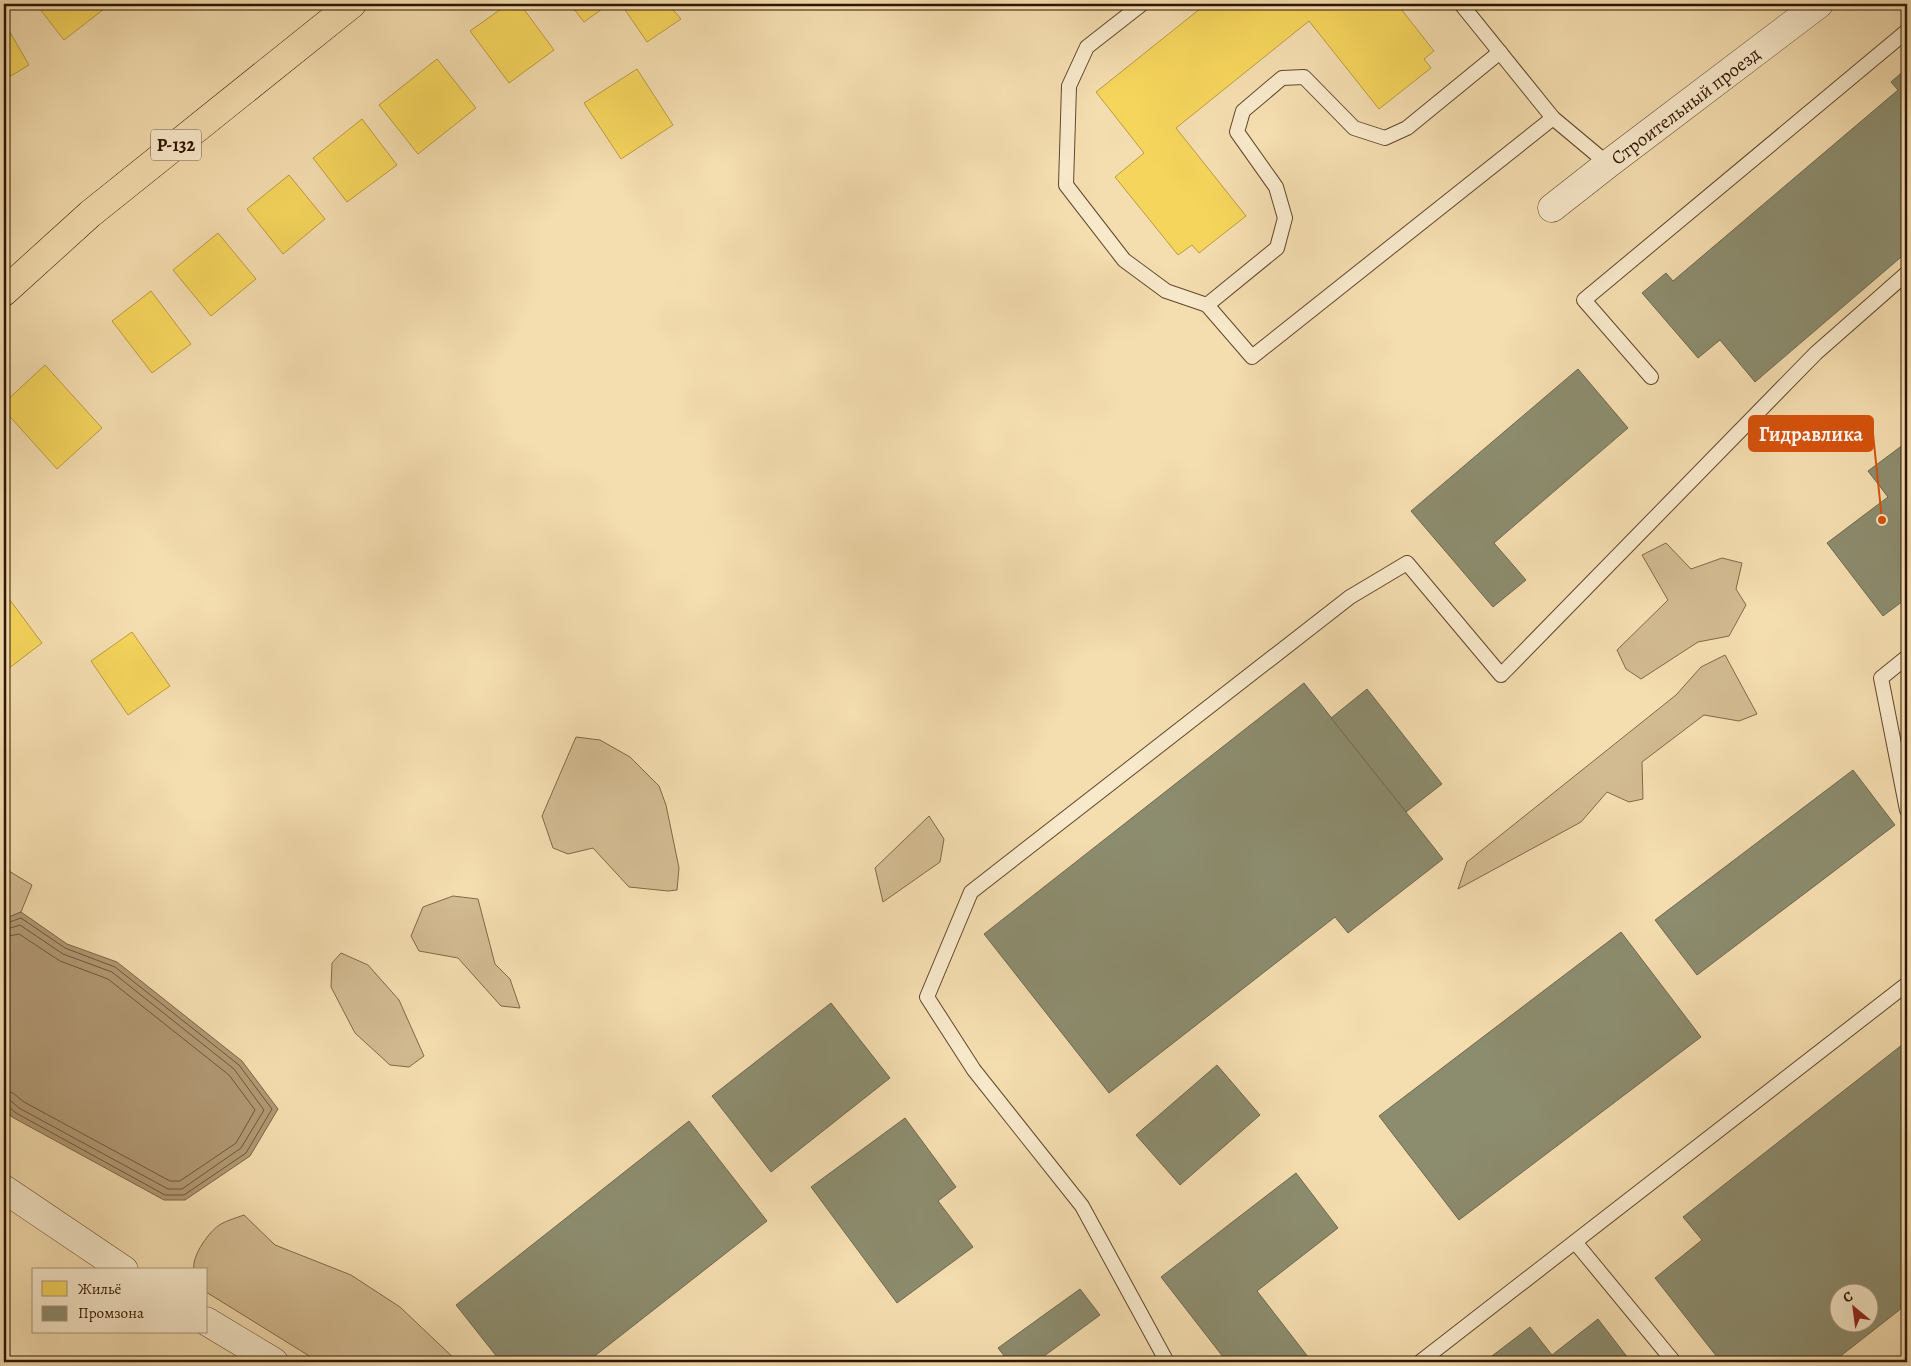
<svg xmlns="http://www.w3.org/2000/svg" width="1911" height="1366" font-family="Alegreya,serif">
<rect width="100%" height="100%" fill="#f4ddaf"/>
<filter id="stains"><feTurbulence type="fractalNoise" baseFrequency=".004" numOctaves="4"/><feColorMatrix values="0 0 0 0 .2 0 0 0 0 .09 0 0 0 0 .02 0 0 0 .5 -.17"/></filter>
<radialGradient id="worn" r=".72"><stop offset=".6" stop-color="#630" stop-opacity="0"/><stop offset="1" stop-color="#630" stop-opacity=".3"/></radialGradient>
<g fill="#d3bb91" stroke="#816849">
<path d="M1666 543 1691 569 1722 558 1742 563 1736 589 1746 605 1729 636 1698 642 1641 679 1626 669 1617 650 1668 600 1642 555Z"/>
<path d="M1725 655 1757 714 1739 721 1704 715 1642 762 1643 799 1629 802 1607 792 1581 822 1458 889 1467 862 1676 695 1701 667Z"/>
<path d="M576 737 600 740 630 757 659 786 666 805 679 868 677 890 668 891 629 887 593 848 568 854 553 848 542 816Z"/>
<path d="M929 816 944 839 940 862 883 902 875 868Z"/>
<path d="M4 868 32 885 21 912 4 919Z"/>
<path d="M453 896 478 899 495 964 510 979 520 1008 501 1006 458 958 419 951 411 936 423 907Z"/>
<path d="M341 953 368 965 399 1000 424 1056 409 1067 390 1065 355 1033 331 987 332 963Z"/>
<path d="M244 1215 275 1245 351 1275 400 1307 458 1362H319L206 1292V1270H194C191 1256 210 1230 221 1224 228 1220 236 1218 244 1215Z"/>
</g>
<path fill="#b19974" stroke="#7d6446" d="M21 912 67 944 117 962 242 1061 278 1109 250 1156 185 1200H164L12 1117 4 1108V919Z"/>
<g fill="#f6d55c" stroke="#ba9b41">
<path d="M36 4H100L104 9 64 40Z"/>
<path d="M508 4H520L554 50 509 83 470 31Z"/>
<path d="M570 4H609L584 22Z"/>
<path d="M621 4H668L681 19 647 42Z"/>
<path d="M1206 4H1397L1434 51 1424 59 1431 68 1379 109 1309 21 1176 128 1246 216 1199 253 1192 245 1178 255 1115 177 1144 153 1096 92Z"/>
<path d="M4 22 29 65 4 80Z"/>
<path d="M437 59 476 108 418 154 379 105Z"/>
<path d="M637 69 673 125 621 159 584 103Z"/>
<path d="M362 119 397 165 347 202 313 158Z"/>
<path d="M289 175 325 219 283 254 247 209Z"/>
<path d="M218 233 256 279 211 316 173 270Z"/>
<path d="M151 291 191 344 152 373 112 321Z"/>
<path d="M45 365 102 428 57 469 4 410V403Z"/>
<path d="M4 592 42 643 4 672Z"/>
<path d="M132 632 170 686 128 715 91 661Z"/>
</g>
<g fill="#8c8c6e" stroke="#70684d" fill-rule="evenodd">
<path d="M1907 68V252L1755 382 1720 340 1698 358 1642 293 1666 273 1673 281 1898 90 1891 82Z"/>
<path d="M1578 369 1628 428 1494 543 1526 580 1493 607 1411 511Z"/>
<path d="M1907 442V598L1883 616 1827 543 1888 497 1868 471Z"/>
<path d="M1304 683 1443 859 1348 933 1335 917 1109 1093 984 934Z"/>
<path d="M1367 689 1442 784 1406 812 1331 718Z"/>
<path d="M1853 770 1895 825 1697 975 1655 920Z"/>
<path d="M1621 932 1701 1037 1459 1220 1379 1116Z"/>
<path d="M831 1003 890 1078 771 1172 712 1096Z"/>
<path d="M1907 1041V1304L1833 1362H1721L1655 1278 1702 1240 1683 1217ZM1838 1294H1868V1324H1838Z"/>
<path d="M1217 1065 1260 1115 1180 1185 1136 1135Z"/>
<path d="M905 1118 956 1187 938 1201 973 1247 897 1303 811 1187Z"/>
<path d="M689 1121 767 1221 587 1362H501L456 1305Z"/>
<path d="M1296 1173 1338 1228 1257 1291 1312 1362H1227L1161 1277Z"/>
<path d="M1080 1289 1100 1315 1036 1362H1009L998 1348Z"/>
<path d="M1598 1319 1631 1362H1484L1530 1327 1552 1355Z"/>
</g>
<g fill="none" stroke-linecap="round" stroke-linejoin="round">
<g stroke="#70573a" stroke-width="1">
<path d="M4 924 21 918 65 948 115 967 239 1065 272 1109 246 1153 184 1195H165L16 1113 8 1106 4 1105"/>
<path d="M4 930 20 925 63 954 112 972 234 1069 264 1110 241 1148 182 1189H168L19 1108 11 1101 4 1099"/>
<path d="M4 937 19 934 60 961 108 979 229 1075 255 1110 236 1143 180 1181H170L24 1102 13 1093 4 1091"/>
</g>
<g stroke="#60472c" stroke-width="16">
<g id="lane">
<path d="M1142 4 1087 47 1069 86 1066 185 1124 260 1166 291 1207 305 1252 357 1553 118"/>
<path d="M1461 4 1553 118 1608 164"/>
<path d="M1207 305 1277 248 1285 218 1276 187 1237 132 1243 111 1282 78 1304 77 1354 128 1385 138 1407 128 1500 52"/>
<path d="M1651 377 1584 300 1907 31"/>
<path d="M1907 657 1881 678 1907 810"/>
<path d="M1575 1242 1674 1362"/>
<path d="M1167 1362 1082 1206 974 1070 927 997 971 892 1350 597 1407 563 1501 675 1816 353 1907 273"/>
<path d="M1420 1362 1907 984"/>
</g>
</g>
<g stroke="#60472c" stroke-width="29">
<g id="street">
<path id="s1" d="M1552 208 1608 164 1819 4"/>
<path d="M4 1189 124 1270"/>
<path d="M206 1321 274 1362"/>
</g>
</g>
<g stroke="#2f1501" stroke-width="29">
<path id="highway" d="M4 292 90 214 352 4"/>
</g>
<use href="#lane" stroke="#f8e9cb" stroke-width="14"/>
<use href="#street" stroke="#f8e9cb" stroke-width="28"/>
<use href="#highway" stroke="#f4ddaf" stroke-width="28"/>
</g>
<g text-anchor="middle" stroke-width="5" stroke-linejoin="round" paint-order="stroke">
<rect fill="#f8e9cb" stroke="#6b553e" stroke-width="1" x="151" y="129.5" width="50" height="31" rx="4"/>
<g font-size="18" font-weight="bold" fill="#2f1501">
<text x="176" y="151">Р-132</text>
</g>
<g font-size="19" fill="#2f1501" stroke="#f8e9cb">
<text dy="7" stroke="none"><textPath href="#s1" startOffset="168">Строительный проезд</textPath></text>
</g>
</g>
<path fill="none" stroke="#d6520b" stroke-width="2" d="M1882 520L1873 434"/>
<circle fill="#d6520b" stroke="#f8e9cb" stroke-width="2" cx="1882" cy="520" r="5"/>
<rect fill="#d6520b" stroke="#d6520b" stroke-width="2" x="1749" y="416" width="124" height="35" rx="5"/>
<g font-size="20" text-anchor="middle" font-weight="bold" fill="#fff">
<text x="1811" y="441">Гидравлика</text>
</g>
<rect width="1911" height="1366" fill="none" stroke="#f4ddaf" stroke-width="20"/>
<rect x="5" y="5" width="1901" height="1356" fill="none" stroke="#2f1501" stroke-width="2.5"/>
<rect x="10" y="10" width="1891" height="1346" fill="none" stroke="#2f1501"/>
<rect x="32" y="1268" width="175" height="65" fill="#f8e9cb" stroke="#a8947a"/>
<rect x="42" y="1281" width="25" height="15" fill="#f6d55c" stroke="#a8947a"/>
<text x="78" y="1294" font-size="15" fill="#2f1501">Жильё</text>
<rect x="42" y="1306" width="25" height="15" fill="#8c8c6e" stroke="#a8947a"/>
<text x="78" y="1318" font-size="15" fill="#2f1501">Промзона</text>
<g transform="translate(1854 1308) rotate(331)"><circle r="24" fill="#f8e9cb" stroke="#a8947a"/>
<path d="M0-4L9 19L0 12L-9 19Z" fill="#8f2418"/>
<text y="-8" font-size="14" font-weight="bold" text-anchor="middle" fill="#2f1501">С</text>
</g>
<rect width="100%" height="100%" filter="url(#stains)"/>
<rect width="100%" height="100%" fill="url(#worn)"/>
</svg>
